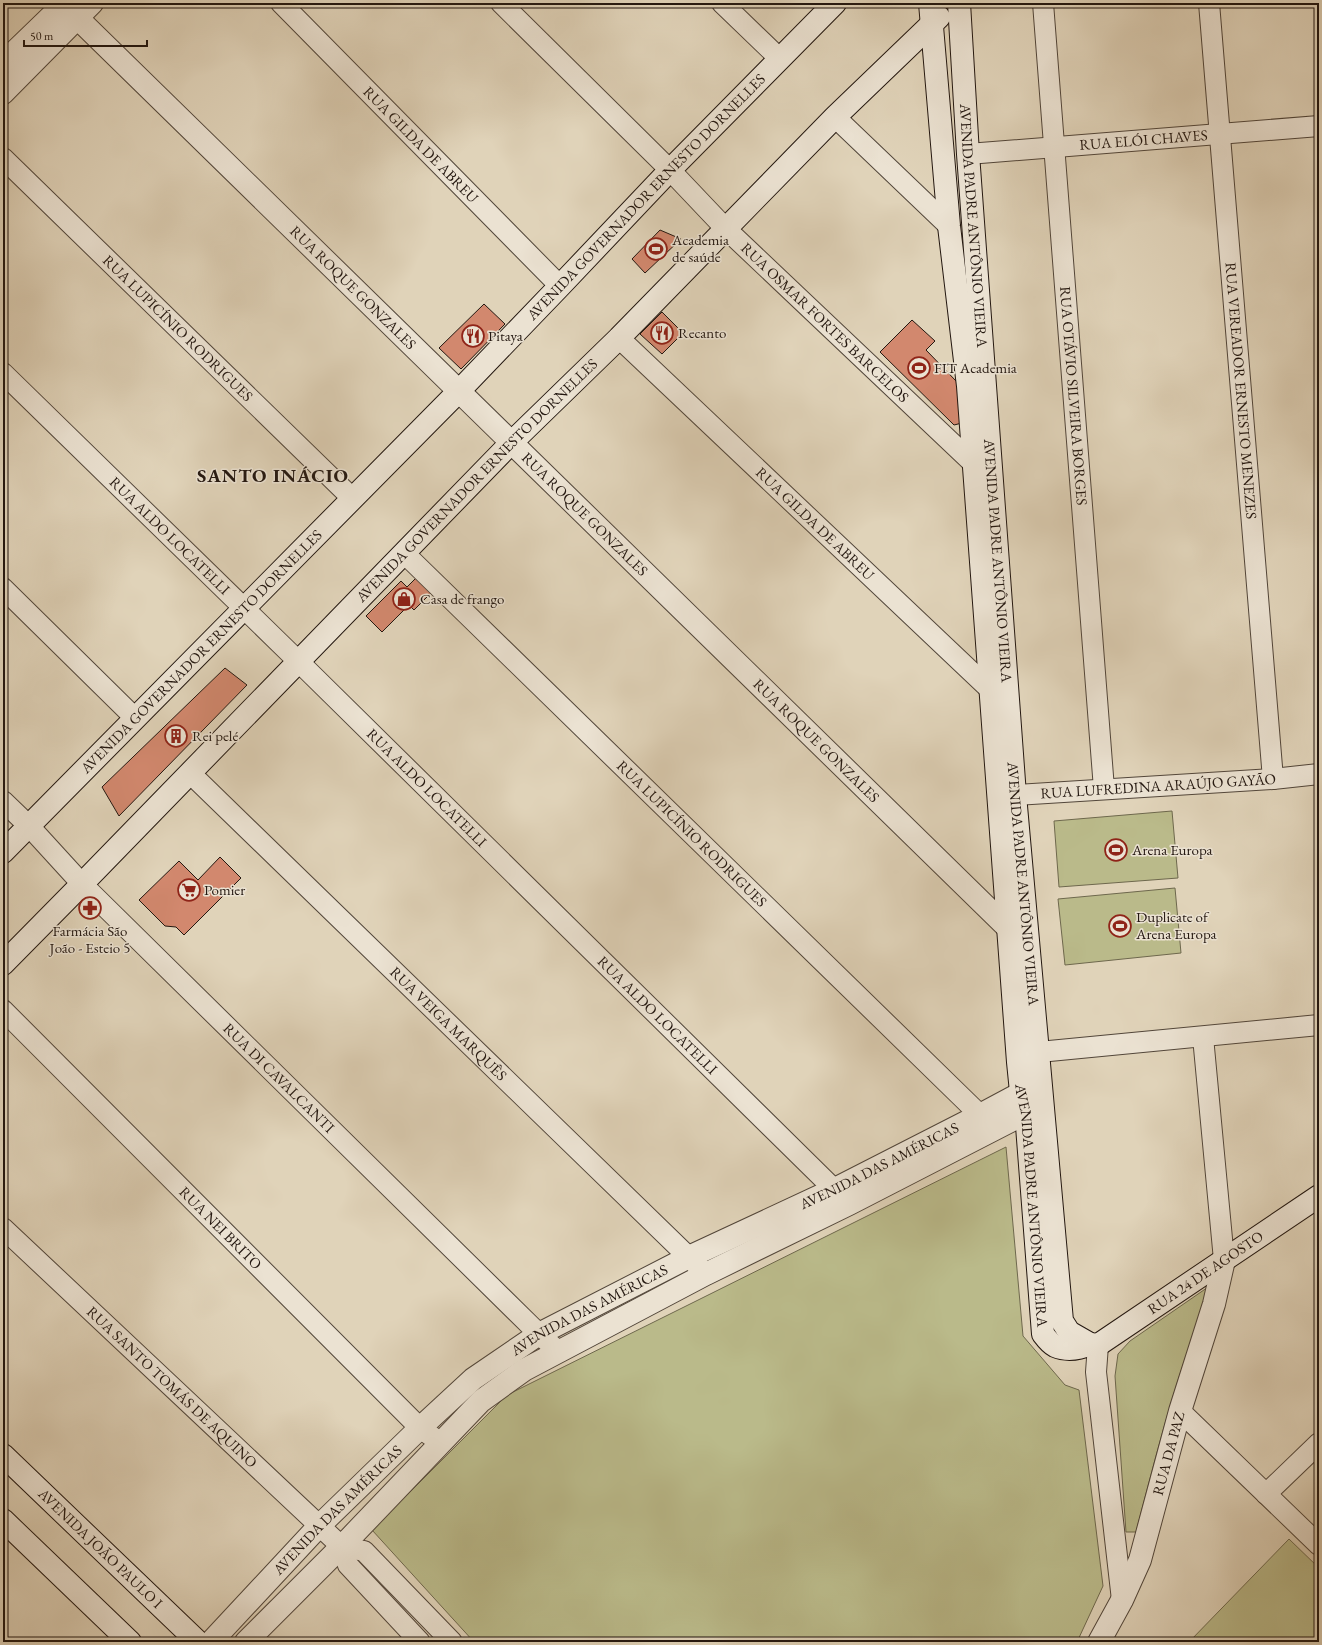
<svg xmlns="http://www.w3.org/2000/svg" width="1322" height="1645" font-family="'EB Garamond',serif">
<rect width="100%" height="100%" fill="#e0d3b9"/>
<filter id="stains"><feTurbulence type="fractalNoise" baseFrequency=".005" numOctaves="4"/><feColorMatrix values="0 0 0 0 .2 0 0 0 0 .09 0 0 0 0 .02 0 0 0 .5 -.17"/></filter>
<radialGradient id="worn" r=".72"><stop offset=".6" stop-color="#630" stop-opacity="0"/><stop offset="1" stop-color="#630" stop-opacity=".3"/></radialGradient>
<g fill="#baba8a" stroke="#6e684d">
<path d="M1172 811 1178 878 1059 887 1054 821Z"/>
<path d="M1175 888 1181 953 1065 965 1058 899Z"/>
<path d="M1006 1147 1023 1336 1065 1385 1079 1390 1103 1586 1077 1642H474L372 1530 507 1395Z"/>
<path d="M1214 1283C1179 1363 1158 1448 1136 1532H1126L1115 1376 1118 1354 1130 1341Z"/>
<path d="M1289 1539 1319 1568V1642H1189Z"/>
</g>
<g fill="#d2886e" stroke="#231710">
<path d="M660 230 681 239 645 273 632 259Z"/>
<path d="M484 304 505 324 461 369 439 348Z"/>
<path d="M662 312 683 333 662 354 640 334Z"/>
<path d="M912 320 935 341 926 350 958 383 962 423 954 425 880 352Z"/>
<path d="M416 578 431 593 414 610 409 605 382 632 366 616 401 581 407 587Z"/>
<path d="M225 668 247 685 119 816 102 787Z"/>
<path d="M220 857 241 878 184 935 176 927 165 926 139 900 179 861 198 880Z"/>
</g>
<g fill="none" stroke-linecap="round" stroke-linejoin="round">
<g stroke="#52463a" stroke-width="22">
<g id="minor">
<path id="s1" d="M281 3 560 286"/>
<path id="s2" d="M501 3 670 170 725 228 974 464 980 473"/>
<path d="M722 3 780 59"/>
<path id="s3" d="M1043 3 1104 789"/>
<path id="s4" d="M1209 3 1273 779"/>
<path d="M835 117 949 226"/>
<path id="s5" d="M968 154 1319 126"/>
<path id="s6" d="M3 158 352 498"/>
<path id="s7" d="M619 338 998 697"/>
<path id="s8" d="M3 373 298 661 846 1201"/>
<path id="s9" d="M404 553 980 1115"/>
<path d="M3 588 135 718"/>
<path id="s10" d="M190 773 706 1274"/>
<path id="s11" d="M1000 799 1015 795 1273 779 1319 774"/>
<path id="s12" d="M3 801 29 826 82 884 539 1334 559 1352"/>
<path id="s13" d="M3 1010 420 1428 441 1443"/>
<path d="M1203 1037 1224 1260"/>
<path d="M1024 1059 1039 1052 1319 1025"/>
<path id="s14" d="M3 1228 342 1547 348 1565 420 1642"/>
<path d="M1098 1345 1096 1372 1122 1600"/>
<path d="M1180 1411 1319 1545"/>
<path d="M1266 1494 1319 1443"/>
<path d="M342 1547 364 1551 452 1642"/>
</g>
</g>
<g stroke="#52463a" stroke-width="24">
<g id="tertiary">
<path id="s15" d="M62 3 1009 929H1021"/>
<path d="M3 63 65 3"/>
<path d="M3 93 92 3"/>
<path id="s16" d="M211 1642 319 1526 420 1428 473 1379 539 1334 689 1257 835 1189 980 1115 1038 1084"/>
<path d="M246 1642 349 1539 481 1401 524 1370 706 1274 849 1204 1026 1113 1042 1107"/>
<path id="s17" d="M1099 1642 1122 1600 1140 1560 1180 1411 1214 1304 1224 1260"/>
</g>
</g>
<g stroke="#231710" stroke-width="24">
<g id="secondary">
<path id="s18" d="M930 3 949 226 968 386 1018 1062 1021 1092 1026 1113 1043 1334C1046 1338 1051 1344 1055 1346 1067 1351 1079 1349 1090 1344"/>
<path id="s19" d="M959 3 968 154 1015 795 1062 1321 1069 1332 1090 1344 1098 1345 1319 1196"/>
<path id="s20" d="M3 852 459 391 560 286 670 170 835 3"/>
<path id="s21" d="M3 964 82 884 511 443 619 338 835 117 939 17"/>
<path id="s22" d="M3 1455 198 1642"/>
<path d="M3 1520 130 1642"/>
</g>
</g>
<use href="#minor" stroke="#ebe2d2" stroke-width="20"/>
<use href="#tertiary" stroke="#ebe2d2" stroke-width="22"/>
<use href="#secondary" stroke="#ebe2d2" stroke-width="22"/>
</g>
<defs>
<g id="stadium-ring" transform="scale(1.15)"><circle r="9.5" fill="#ebe2d2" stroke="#8f2418" stroke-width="1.5"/><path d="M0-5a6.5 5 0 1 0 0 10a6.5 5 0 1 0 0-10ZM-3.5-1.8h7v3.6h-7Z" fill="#8f2418"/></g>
<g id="restaurant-ring" transform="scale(1.15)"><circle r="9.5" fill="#ebe2d2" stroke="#8f2418" stroke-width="1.5"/><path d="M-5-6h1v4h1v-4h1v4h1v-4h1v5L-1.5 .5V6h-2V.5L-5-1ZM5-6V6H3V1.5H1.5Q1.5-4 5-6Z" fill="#8f2418"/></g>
<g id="shop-ring" transform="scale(1.15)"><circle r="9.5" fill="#ebe2d2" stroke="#8f2418" stroke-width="1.5"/><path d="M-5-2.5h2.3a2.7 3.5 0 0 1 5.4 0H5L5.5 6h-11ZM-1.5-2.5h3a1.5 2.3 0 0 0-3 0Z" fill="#8f2418"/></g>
<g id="building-ring" transform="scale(1.15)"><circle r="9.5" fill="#ebe2d2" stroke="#8f2418" stroke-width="1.5"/><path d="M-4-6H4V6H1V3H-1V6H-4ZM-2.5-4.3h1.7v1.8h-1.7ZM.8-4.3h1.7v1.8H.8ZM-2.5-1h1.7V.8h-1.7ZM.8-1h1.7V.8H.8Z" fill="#8f2418"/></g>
<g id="supermarket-ring" transform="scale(1.15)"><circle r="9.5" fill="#ebe2d2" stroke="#8f2418" stroke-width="1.5"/><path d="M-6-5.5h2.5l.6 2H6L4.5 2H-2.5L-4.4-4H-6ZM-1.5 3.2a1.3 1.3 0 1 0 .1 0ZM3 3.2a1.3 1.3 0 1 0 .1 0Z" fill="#8f2418"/></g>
<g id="pharmacy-ring" transform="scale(1.15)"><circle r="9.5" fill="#ebe2d2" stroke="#8f2418" stroke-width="1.5"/><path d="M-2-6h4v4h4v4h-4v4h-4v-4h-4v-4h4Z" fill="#8f2418"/></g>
</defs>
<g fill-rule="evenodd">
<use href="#stadium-ring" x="656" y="249"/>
<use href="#restaurant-ring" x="662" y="333"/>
<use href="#restaurant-ring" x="473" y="336"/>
<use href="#stadium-ring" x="919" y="368"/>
<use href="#shop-ring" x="404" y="599"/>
<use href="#building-ring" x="176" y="736"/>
<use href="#stadium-ring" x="1116" y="850"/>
<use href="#supermarket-ring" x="189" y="890"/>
<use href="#pharmacy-ring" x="90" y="908"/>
<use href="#stadium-ring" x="1120" y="926"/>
</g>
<g text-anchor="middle" stroke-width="3" stroke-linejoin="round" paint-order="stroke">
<g font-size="15" fill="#231710" stroke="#ebe2d2">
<text dy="5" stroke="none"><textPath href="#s5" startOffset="176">RUA ELÓI CHAVES</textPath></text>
<text dy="5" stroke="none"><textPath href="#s1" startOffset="199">RUA GILDA DE ABREU</textPath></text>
<text dy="5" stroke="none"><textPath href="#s20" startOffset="918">AVENIDA GOVERNADOR ERNESTO DORNELLES</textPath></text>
<text dy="5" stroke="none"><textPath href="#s19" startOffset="223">AVENIDA PADRE ANTÔNIO VIEIRA</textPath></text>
<text dy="5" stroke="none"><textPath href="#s15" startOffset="407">RUA ROQUE GONZALES</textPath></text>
<text dy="5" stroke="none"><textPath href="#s2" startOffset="455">RUA OSMAR FORTES BARCELOS</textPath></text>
<text dy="5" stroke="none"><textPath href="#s6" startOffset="244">RUA LUPICÍNIO RODRIGUES</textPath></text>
<text dy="5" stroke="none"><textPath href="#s4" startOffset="389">RUA VEREADOR ERNESTO MENEZES</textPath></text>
<text dy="5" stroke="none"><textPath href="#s3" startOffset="394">RUA OTÁVIO SILVEIRA BORGES</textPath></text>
<text dy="5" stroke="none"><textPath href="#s21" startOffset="677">AVENIDA GOVERNADOR ERNESTO DORNELLES</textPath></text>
<text dy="5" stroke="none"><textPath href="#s15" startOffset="731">RUA ROQUE GONZALES</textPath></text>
<text dy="5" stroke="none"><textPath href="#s7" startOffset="270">RUA GILDA DE ABREU</textPath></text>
<text dy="5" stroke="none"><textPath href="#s8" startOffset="233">RUA ALDO LOCATELLI</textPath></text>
<text dy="5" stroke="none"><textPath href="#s19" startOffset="559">AVENIDA PADRE ANTÔNIO VIEIRA</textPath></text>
<text dy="5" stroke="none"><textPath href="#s20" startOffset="282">AVENIDA GOVERNADOR ERNESTO DORNELLES</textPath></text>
<text dy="5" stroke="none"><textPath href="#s15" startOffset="1055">RUA ROQUE GONZALES</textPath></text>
<text dy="5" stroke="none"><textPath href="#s11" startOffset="159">RUA LUFREDINA ARAÚJO GAYÃO</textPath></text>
<text dy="5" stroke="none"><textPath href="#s8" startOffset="593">RUA ALDO LOCATELLI</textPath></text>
<text dy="5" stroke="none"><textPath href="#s9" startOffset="402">RUA LUPICÍNIO RODRIGUES</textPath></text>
<text dy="5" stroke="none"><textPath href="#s19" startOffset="883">AVENIDA PADRE ANTÔNIO VIEIRA</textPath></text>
<text dy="5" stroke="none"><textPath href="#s8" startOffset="917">RUA ALDO LOCATELLI</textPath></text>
<text dy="5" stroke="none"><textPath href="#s10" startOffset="360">RUA VEIGA MARQUÊS</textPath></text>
<text dy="5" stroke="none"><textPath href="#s12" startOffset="391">RUA DI CAVALCANTI</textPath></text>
<text dy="5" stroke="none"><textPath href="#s16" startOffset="831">AVENIDA DAS AMÉRICAS</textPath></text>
<text dy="5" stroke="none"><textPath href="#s18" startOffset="1207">AVENIDA PADRE ANTÔNIO VIEIRA</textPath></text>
<text dy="5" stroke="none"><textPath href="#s13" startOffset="308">RUA NEI BRITO</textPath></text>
<text dy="5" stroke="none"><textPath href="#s19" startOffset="1497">RUA 24 DE AGOSTO</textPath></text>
<text dy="5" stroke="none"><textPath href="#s16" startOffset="507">AVENIDA DAS AMÉRICAS</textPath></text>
<text dy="5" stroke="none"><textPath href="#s14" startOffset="232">RUA SANTO TOMÁS DE AQUINO</textPath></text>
<text dy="5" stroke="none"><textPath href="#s17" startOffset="202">RUA DA PAZ</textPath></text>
<text dy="5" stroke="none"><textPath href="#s16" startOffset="183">AVENIDA DAS AMÉRICAS</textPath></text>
<text dy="5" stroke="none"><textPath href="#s22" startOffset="135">AVENIDA JOÃO PAULO I</textPath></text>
</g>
<g font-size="15" fill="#231710" stroke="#ebe2d2" text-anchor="start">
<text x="672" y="245">Academia<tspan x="672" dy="17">de saúde</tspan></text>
<text x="678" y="338">Recanto</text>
<text x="488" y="341">Pitaya</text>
<text x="934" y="373">FIT Academia</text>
<text x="420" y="604">Casa de frango</text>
<text x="192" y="741">Rei pelé</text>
<text x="1132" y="855">Arena Europa</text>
<text x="204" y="895">Pomier</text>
<text x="1136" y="922">Duplicate of<tspan x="1136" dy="17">Arena Europa</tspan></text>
<text x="90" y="936" text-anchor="middle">Farmácia São<tspan x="90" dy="17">João - Esteio 5</tspan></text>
</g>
<g font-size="19" font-weight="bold" letter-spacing="1" fill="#231710" stroke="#ebe2d2">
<text x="273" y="482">SANTO INÁCIO</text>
</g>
</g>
<rect width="1322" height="1645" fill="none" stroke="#e0d3b9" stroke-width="16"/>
<rect x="4" y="4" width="1314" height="1637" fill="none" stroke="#231710" stroke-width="2"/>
<rect x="8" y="8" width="1306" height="1629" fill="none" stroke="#231710"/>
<path d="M24 40v6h123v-6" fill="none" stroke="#231710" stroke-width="2"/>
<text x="30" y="40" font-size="12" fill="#231710" stroke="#ebe2d2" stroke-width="3" paint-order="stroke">50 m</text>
<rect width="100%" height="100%" filter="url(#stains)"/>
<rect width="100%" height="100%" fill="url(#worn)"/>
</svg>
